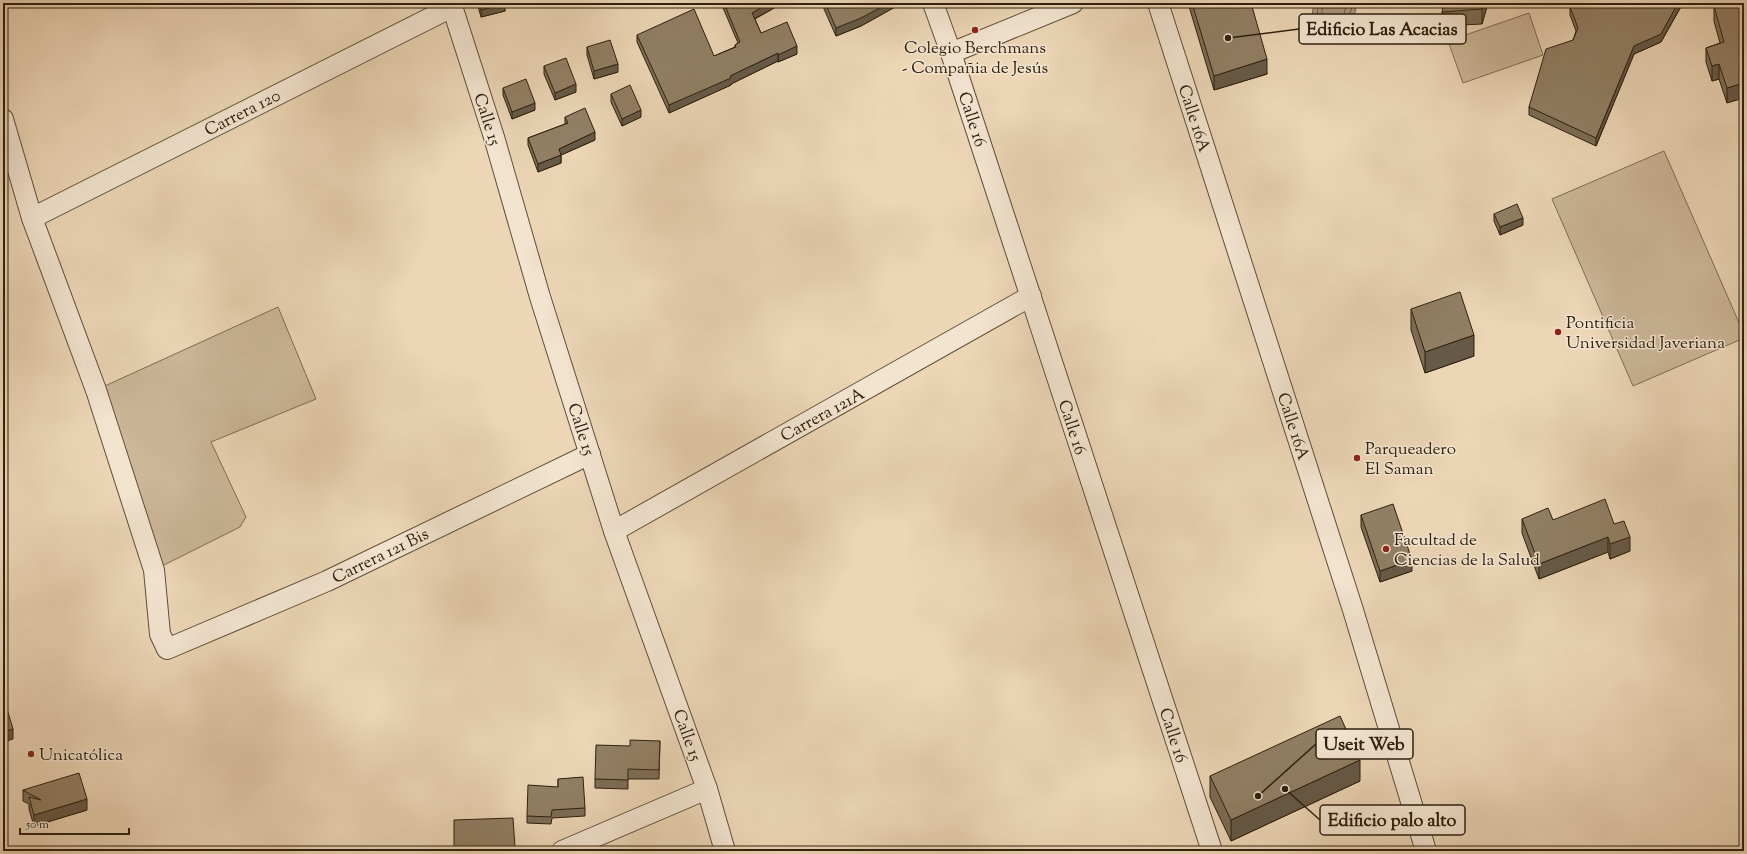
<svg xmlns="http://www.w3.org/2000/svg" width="1747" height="854" font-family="'Sorts Mill Goudy',serif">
<rect width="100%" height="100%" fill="#ecd6b6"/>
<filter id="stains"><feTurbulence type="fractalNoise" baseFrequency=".005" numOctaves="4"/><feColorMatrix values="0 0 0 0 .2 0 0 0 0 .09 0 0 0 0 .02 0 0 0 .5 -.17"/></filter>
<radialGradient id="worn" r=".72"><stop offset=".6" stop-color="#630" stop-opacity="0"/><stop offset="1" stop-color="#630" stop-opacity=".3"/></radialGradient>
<g fill="#ccb799" stroke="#7d6c54">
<path d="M1529 13 1543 55 1463 83 1448 41Z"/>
<path d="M1664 151 1744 334V338L1633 386 1552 199Z"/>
<path d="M278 307 316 399 211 442 246 517 240 527 154 570 96 390Z"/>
</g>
<path fill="#ab987d" stroke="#796851" d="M1315 3H1356C1359 24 1321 58 1313 21 1312 15 1312 9 1315 3Z"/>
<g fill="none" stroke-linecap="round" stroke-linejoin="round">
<g stroke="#6c5c46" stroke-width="1">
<path d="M1318 3C1312 57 1353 27 1352 3"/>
<path d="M1323 3C1322 12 1320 20 1326 28L1329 29 1344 14 1347 3"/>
</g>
<g stroke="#5e4e38" stroke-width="22">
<g id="minor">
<path d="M451 3 494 137 540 297 614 531 707 789 725 851"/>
<path d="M933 3 951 53 1212 851"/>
<path d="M1158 3 1353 610 1426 851"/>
<path d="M951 53 1073 3"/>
<path d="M3 119 32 218 96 390 154 570 160 634 167 649 327 581 590 454"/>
<path d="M32 218 452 7"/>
<path d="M614 531 1031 296"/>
<path d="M562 851 707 789"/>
</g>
</g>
<use href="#minor" stroke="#f3e4d0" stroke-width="20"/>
</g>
<g fill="#7d6d57" stroke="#2e200e">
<path d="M477 3H504L505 11 481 17Z"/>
<path d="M721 3H783L755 19 761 33 797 54 778 62V61L731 84V85L669 113 637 42V35L714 56 735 47V45L738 43Z"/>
<path d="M824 3H895V7L861 26 836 36 824 9Z"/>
<path d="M1188 3H1251L1267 74 1214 90Z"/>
<path d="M1488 3 1482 24 1442 26V12Z"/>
<path d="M1571 3H1683L1661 42 1634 54 1596 146 1529 115V107L1573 40 1576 31 1570 15V7Z"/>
<path d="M1744 3 1727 103 1719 79 1712 81 1706 62V48L1720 43 1714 21V6Z"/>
<path d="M587 47 618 72 594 79 587 55Z"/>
<path d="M544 66 576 92 555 100 544 74Z"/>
<path d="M503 88 535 110 512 119 503 95Z"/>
<path d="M611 94 641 117 622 126 611 102Z"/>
<path d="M565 117 595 140 561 155V163L538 172 528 145V138L565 124Z"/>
<path d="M1494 214 1523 225 1500 235 1494 221Z"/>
<path d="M1411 309 1474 356 1425 373 1411 330Z"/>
<path d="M1361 515 1412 571 1380 582 1361 527Z"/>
<path d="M1522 519 1553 520 1614 524 1630 551 1610 559 1608 552 1539 579 1522 533Z"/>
<path d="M660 741 659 779H628V789L595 788V779L630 746Z"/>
<path d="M1210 776 1360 781 1231 841 1210 797Z"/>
<path d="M558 779 585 808V816L552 818 551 824 527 823V816L558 787Z"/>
<path d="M23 790 87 810 34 826 29 809V804L23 801Z"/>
<path d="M515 847V851H454Z"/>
</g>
<g fill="#665947" stroke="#2e200e">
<path d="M505 3V11L481 17V10Z"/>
<path d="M769 3H783L752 20V13Z"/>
<path d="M889 3H895V7L861 26 836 36V28Z"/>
<path d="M1484 3H1488L1482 24V9Z"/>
<path d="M1678 3H1683L1661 42 1634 54 1596 146V138L1634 46Z"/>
<path d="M797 46V54L778 62V55Z"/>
<path d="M778 53V61L731 84V85L669 113V105Z"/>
<path d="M1267 59V74L1214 90V76Z"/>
<path d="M618 64V72L594 79V71Z"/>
<path d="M1719 64V79L1712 81V66Z"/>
<path d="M1744 83V98L1727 103V88Z"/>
<path d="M576 84V92L555 100V93Z"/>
<path d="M535 103V110L512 119V112Z"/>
<path d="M641 110V117L622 126V119Z"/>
<path d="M595 132V140L559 156V149Z"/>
<path d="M561 155V163L538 172V164Z"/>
<path d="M1523 218V225L1500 235V227Z"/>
<path d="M1474 335V356L1425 373V352Z"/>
<path d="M1608 537V552L1539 579V564Z"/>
<path d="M1630 537V551L1610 559V544Z"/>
<path d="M1412 560V571L1380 582V571Z"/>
<path d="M13 729V739L3 742V732Z"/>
<path d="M1360 760V781L1231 841V820Z"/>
<path d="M87 799V810L34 826V815Z"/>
</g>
<g fill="#917f65" stroke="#2e200e">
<path d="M479 3H505L481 10Z"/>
<path d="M724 3H769L752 13 761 33 787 22 797 46 778 55V53L730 76 731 78 669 105 637 35 694 9 714 56 736 47 735 45 740 42Z"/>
<path d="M825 3H889L861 18 836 28Z"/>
<path d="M1192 3H1251L1267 59 1214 76Z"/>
<path d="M1444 3H1484L1482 9 1442 12Z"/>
<path d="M1571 3H1678L1661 34 1634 46 1596 138 1529 107 1546 49 1573 40 1578 28 1570 7Z"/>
<path d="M1715 3H1744V83L1727 88 1719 64 1712 66 1706 48 1724 42 1714 6Z"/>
<path d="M610 40 618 64 594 71 587 47Z"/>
<path d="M566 58 576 84 555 93 544 66Z"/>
<path d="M526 79 535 103 512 112 503 88Z"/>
<path d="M630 85 641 110 622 119 611 94Z"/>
<path d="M585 108 595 132 559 149 561 155 538 164 528 138 568 123 565 117Z"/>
<path d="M1517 204 1523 218 1500 227 1494 214Z"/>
<path d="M1460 292 1474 335 1425 352 1411 309Z"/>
<path d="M1605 499 1614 524 1624 521 1630 537 1610 544 1608 537 1539 564 1522 519 1548 508 1553 520Z"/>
<path d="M1393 504 1412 560 1380 571 1361 515Z"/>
<path d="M3 696 13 729 3 732Z"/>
<path d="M1340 716 1360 760 1231 820 1210 776Z"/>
<path d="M630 740 660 741 659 770 628 769V780L595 779 596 745 630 746Z"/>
<path d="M79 773 87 799 34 815 29 797 41 800 23 790Z"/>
<path d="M583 777 585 808 552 810 551 817 527 816 528 785 558 787V779Z"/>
<path d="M513 818 515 847 481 849V851H454V820Z"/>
</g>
<g fill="#8f2418" stroke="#f3e4d0" stroke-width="1.5">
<circle cx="975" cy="30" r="4"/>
<circle cx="1558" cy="332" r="4"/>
<circle cx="1357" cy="458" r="4"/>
<circle cx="1386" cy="549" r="4"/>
<circle cx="31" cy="754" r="4"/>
</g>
<g text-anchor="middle" stroke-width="3" stroke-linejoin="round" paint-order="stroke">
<g font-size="17" fill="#2e200e" stroke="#f3e4d0" text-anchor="start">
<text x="975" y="53" text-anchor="middle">Colegio Berchmans<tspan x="975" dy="20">- Compañia de Jesús</tspan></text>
<text x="1566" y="328">Pontificia<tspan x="1566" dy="20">Universidad Javeriana</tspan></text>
<text x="1365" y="454">Parqueadero<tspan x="1365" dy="20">El Saman</tspan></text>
<text x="1394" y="545">Facultad de<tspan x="1394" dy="20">Ciencias de la Salud</tspan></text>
<text x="39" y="760">Unicatólica</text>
</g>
<g font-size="17" fill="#2e200e" stroke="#f3e4d0">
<text transform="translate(242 112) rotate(-27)" y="6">Carrera 120</text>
<text transform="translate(1195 118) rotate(72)" y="6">Calle 16A</text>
<text transform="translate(488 119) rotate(72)" y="6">Calle 15</text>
<text transform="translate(973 119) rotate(72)" y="6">Calle 16</text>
<text transform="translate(822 414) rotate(-29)" y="6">Carrera 121A</text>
<text transform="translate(1294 426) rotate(72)" y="6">Calle 16A</text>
<text transform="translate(1073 427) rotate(72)" y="6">Calle 16</text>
<text transform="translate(582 429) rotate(72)" y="6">Calle 15</text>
<text transform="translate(380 555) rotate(-26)" y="6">Carrera 121 Bis</text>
<text transform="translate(688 735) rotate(70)" y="6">Calle 15</text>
<text transform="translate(1174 735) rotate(72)" y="6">Calle 16</text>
</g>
</g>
<path fill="none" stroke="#2e200e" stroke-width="1.5" d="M1228 38L1299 29M1258 796L1316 744M1285 789L1320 820"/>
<g fill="#2e200e" stroke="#f3e4d0" stroke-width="1.5">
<circle cx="1228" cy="38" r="4"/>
<circle cx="1258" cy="796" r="4"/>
<circle cx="1285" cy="789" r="4"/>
</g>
<g fill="#f3e4d0" stroke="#2e200e" stroke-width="1.5">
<rect x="1299" y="14" width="167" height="30" rx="4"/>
<rect x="1316" y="729" width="97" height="30" rx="4"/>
<rect x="1320" y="805" width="145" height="30" rx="4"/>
</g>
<g font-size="18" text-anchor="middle" font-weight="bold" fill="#2e200e">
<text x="1382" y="35">Edificio Las Acacias</text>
<text x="1364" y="750">Useit Web</text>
<text x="1392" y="826">Edificio palo alto</text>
</g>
<rect width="1747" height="854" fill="none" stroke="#ecd6b6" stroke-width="16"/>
<rect x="4" y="4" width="1739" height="846" fill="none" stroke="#2e200e" stroke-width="2"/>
<rect x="8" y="8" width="1731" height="838" fill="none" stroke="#2e200e"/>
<path d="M20 828v6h109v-6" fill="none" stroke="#2e200e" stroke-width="2"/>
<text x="26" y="828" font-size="12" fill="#2e200e" stroke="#f3e4d0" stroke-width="3" paint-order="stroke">50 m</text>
<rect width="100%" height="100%" filter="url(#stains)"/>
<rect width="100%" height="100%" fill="url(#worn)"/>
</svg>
